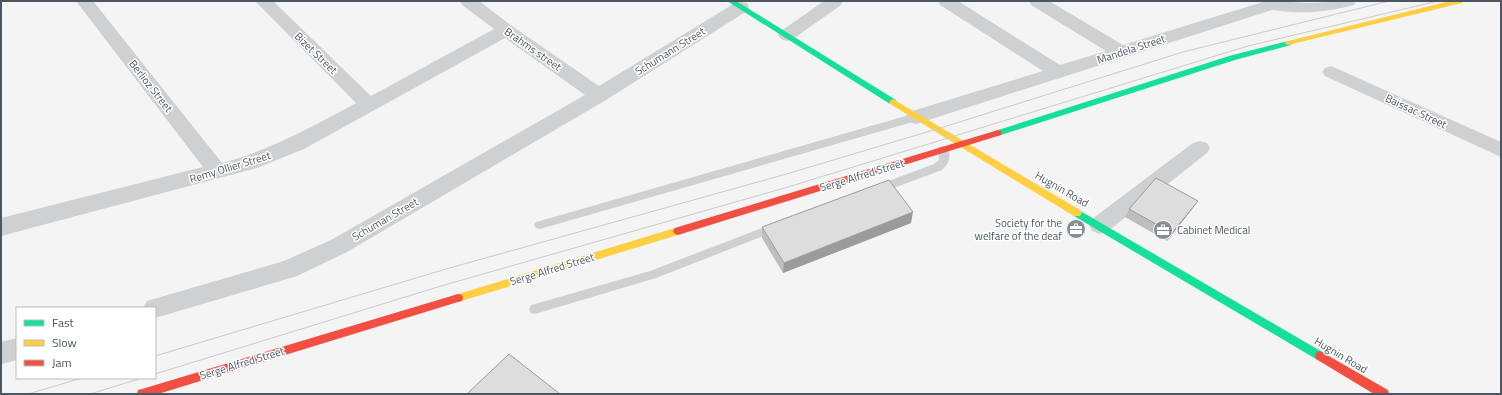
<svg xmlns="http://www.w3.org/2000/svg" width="1502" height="395" font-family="'Titillium Web',sans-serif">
<rect width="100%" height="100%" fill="#f4f4f4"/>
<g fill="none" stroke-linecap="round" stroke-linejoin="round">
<g fill="#ced0d2" fill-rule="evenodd">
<path d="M916 113 920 114 921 117 920 120 540 229 536 228 534 225 536 222 540 221Z"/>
<path d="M943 146 947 147C952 157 949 163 942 170L883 192 879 193 875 192 874 189 875 186 934 164 939 160 938 150 939 147Z"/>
<path d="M775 223 779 224 781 227 779 230 656 278 535 314 531 313 529 309 531 305 535 304 650 271Z"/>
</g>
<g fill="#ced0d2" fill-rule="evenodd">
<path d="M76 1H93L222 163C270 150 312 127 356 103L255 1H273L371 96 494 29 462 5 460 1H479L512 26 599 86 735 3 741 2 747 3 749 7 747 11 606 100 347 252 297 276 155 318V308H143L147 301 284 261 331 240 585 95 505 38 304 149 257 168 1 236V218L203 167Z"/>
<path d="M824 1H843L841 5 793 39 787 41 781 39 778 35 781 31Z"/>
<path d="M938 1H958L1060 65 1106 51 1031 5 1029 1H1049L1123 45 1266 1 1310 3 1356 1 1354 5C1324 13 1302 14 1272 10L916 124 909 122 906 117 909 112 1043 71 940 5Z"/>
<path d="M1331 66 1501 142V157L1325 76 1322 72 1325 68Z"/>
<path d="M1200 141 1207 143 1210 148 1207 153 1108 231 1100 234 1092 231 1089 225 1092 219 1193 143Z"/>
<path d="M17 338V360L1 364V342Z"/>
</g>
<g fill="#16e098" fill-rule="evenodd">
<path d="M727 1H736L896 100 897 102 896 104H890Z"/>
<path d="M1288 41 1292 43 1291 45 1235 60 1001 135 998 136 994 133 995 131 1229 56Z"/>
<path d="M1077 209 1324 353 1325 356 1324 359 1320 361 1316 359 1074 216 1072 213 1074 210Z"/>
</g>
<g fill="#ffcf43" fill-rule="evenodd">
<path d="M1450 1H1463L1462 3 1288 45 1284 43 1288 41Z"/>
<path d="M893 99 1080 210 1082 213 1080 216H1074L890 104 889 102Z"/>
<path d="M678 227 681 228 683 231 681 234 458 302 454 301 453 298 454 295 458 294Z"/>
</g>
<g fill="#f24e42" fill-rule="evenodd">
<path d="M998 130 1001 131 1002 133 1001 135 678 235 675 234 673 231 675 228 678 227Z"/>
<path d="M458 294 462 295 463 298 462 301 458 302 158 394H137L138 390 142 389Z"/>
<path d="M1320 351 1388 390 1389 394H1374L1316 359 1315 356 1316 353Z"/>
</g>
<g stroke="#c9cacc" stroke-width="1">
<path d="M155 356 446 269 783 175 937 129 1183 52 1389 1"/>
<path d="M155 374 441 286 788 187 1248 46 1438 1"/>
<path d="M28 394 82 378"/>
<path d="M90 394 142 378"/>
</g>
</g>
<g fill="#bebebf">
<path d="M1129 209H1192L1167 241 1125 217Z"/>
<path d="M911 223 783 273 762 238V227Z"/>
</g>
<g fill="#9b9b9b">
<path d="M1198 201 1192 209 1167 241 1172 233Z"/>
<path d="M913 212 911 223 783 273 784 263Z"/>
</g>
<g fill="#ddddde" stroke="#9b9b9b">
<path d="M1156 178 1198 201 1172 233 1129 209Z"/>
<path d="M889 180 913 212 784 263 762 227Z"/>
<path d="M509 354 560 394H470L468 393Z"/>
</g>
<defs>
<g id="office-disc" transform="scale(1)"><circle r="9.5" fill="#868d94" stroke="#fff"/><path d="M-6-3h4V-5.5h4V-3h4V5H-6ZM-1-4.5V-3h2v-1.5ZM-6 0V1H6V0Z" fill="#fff"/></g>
</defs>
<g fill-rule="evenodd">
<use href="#office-disc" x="1076" y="229"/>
<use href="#office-disc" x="1163" y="230"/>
</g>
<g text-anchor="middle" stroke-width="3" stroke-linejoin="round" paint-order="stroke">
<g font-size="11" fill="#4a5661" stroke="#fff">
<text transform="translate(533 49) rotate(35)" y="4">Brahms street</text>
<text transform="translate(1131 49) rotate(-18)" y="4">Mandela Street</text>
<text transform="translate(670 51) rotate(-32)" y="4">Schumann Street</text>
<text transform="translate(316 53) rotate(44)" y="4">Bizet Street</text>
<text transform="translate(151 86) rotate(52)" y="4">Berlioz Street</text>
<text transform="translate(1416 111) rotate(25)" y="4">Baissac Street</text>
<text transform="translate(230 167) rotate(-17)" y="4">Remy Ollier Street</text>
<text transform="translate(862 175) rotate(-17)" y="4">Serge Alfred Street</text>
<text transform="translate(1062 189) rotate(30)" y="4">Hugnin Road</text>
<text transform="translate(385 219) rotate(-30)" y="4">Schuman Street</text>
<text transform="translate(552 269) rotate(-17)" y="4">Serge Alfred Street</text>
<text transform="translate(1341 355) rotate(31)" y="4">Hugnin Road</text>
<text transform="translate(242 363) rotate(-17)" y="4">Serge Alfred Street</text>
</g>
<g font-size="11" fill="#4a5661" stroke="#fff" text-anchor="end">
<text x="1062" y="227">Society for the<tspan x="1062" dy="13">welfare of the deaf</tspan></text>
<text x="1177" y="234" text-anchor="start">Cabinet Medical</text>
</g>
</g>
<rect width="1502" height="395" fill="none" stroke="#4a5661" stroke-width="4"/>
<rect x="16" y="307" width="140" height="72" fill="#ffffff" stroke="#b7bbc0"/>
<rect x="24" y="320" width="20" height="6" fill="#16e098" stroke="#b7bbc0"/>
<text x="52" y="327" font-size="12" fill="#4a5661">Fast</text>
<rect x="24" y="340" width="20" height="6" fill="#ffcf43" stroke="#b7bbc0"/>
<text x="52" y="347" font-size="12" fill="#4a5661">Slow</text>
<rect x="24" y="360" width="20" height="6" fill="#f24e42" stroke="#b7bbc0"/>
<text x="52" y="367" font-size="12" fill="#4a5661">Jam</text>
</svg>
